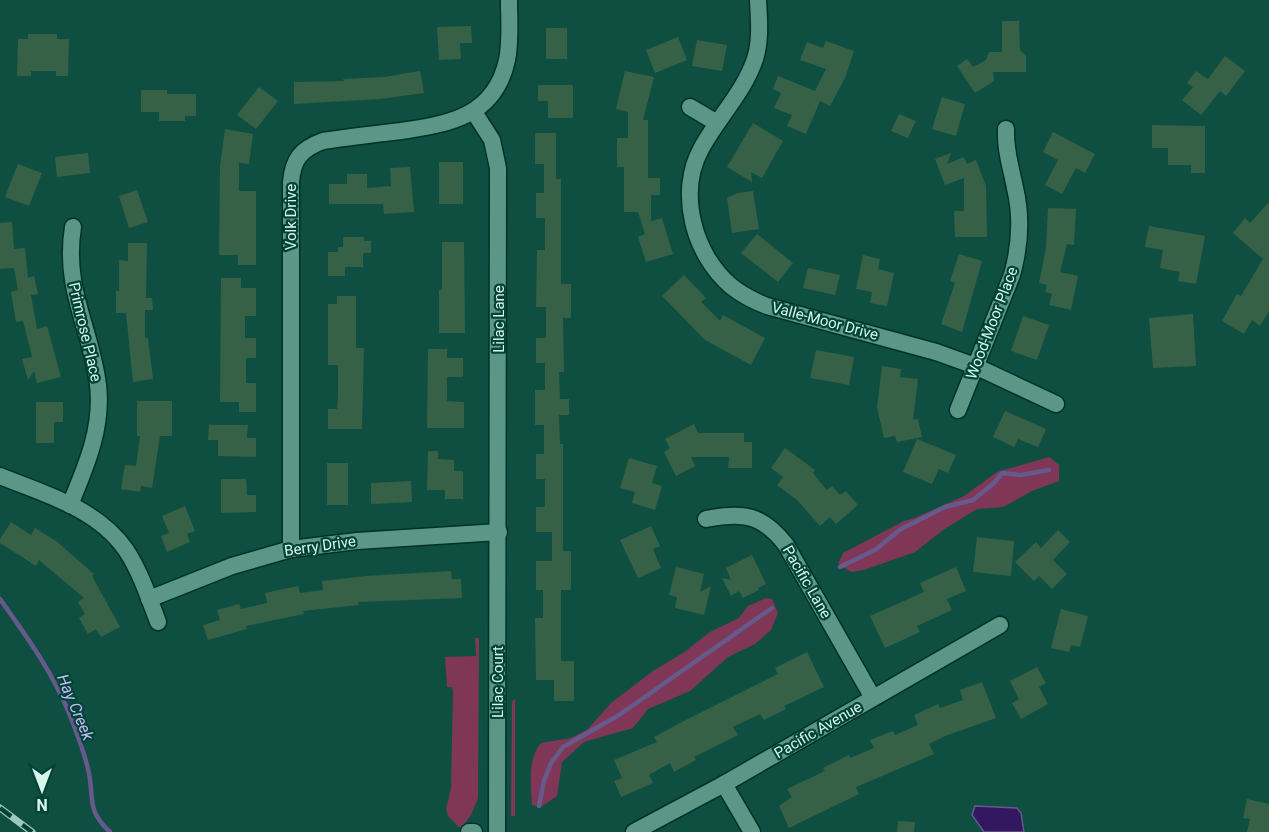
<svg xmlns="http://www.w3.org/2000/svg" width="1269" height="832" font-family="Roboto,sans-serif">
<rect width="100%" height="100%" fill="#0e4f41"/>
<g fill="#803757">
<path d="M1049 457 1059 465V481L1032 491 1003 507 977 509 943 530 915 552 864 570 851 572 838 564 843 553 904 521 917 517 964 496 997 472Z"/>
<path d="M766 598 772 599 778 613 771 630 755 644 728 657 690 691 648 709 633 728 584 742 562 762 557 796 541 807 532 805C531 784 527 760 541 743L571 738 588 729 611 703 653 671 683 653 710 632 739 618 748 606Z"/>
<path d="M475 638H479L478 798 471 815 462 827H459L448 816 446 809 451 788 453 692 452 687H447L445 657 476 656Z"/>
<path d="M515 699V816H511L512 701Z"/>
</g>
<path fill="#331761" stroke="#655a8b" stroke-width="1.5" d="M975 806 1017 808 1021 813 1024 832H984L972 815Z"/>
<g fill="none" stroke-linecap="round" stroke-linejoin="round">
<g stroke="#655a8b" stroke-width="4.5">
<path d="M840 567 875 550 901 529 945 507 973 500 994 483 1002 473 1021 475 1049 470"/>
<path d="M0 599C26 636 52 671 69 713 76 731 84 751 88 769 95 797 85 809 110 832"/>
<path d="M539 806 544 781 551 763 563 747 619 715 772 608"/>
</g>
</g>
<g fill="#366146">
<path d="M1002 21H1019L1020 50 1026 56V72H993L994 81 975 93 957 66 967 59 973 67 986 60 989 52H1002Z"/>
<path d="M471 26 472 43H460L461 59 439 60 437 27Z"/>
<rect x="546" y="28" width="21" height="31"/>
<path d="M28 34H57V39H69L68 76H56V71H31V76H17L18 39H28Z"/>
<path d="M678 37 687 60 655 73 646 50Z"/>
<path d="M697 40 727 45 722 71 692 66Z"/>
<path d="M826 41 854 51 845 78 830 106 820 101 806 134 787 126 792 115 774 108 781 93 773 89 778 76 815 91 826 69 800 60 807 42 823 48Z"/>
<path d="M1225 56 1245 71 1226 96 1220 91 1201 115 1182 100 1193 87 1187 83 1196 71 1208 79Z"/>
<path d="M420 71 424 93 380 99 294 104V82L344 81 343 79 384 77Z"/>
<path d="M625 71 654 77 643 120H648V178H660V195H651V221L662 218 673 254 646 262 638 237 645 234 638 212H624V167H617V138H628V112L616 109Z"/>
<path d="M538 85H573V118H548V101H538Z"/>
<path d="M259 87 278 101 256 129 237 115Z"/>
<path d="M141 90H167V94H196V116H185V121H159V112H141Z"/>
<path d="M942 97 965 104 956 136 932 129Z"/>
<path d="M899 114 916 121 908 138 891 131Z"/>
<path d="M753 123 783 141 762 178 751 172 752 182 727 167Z"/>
<path d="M1152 125 1205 126V173H1191V165H1168V148H1152Z"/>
<path d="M225 129 253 134 249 164 239 163V191H256V265H238V255H219L220 166Z"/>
<path d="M1053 132 1095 154 1085 173 1076 168 1062 194 1045 185 1058 160 1043 152Z"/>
<path d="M535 133H556V179H561V284H571V318H563L564 372H559L560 399H569V415H559L560 444H563V551H571V590H561V661H574V701H554V680H536L535 618H543V590H536V561H552V532H536V507H545V479H536V454H544V425H535V390H545V363H536V338H546V307H536L537 250H545V218H536V193H544V164H535Z"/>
<path d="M88 153 90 173 57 177 55 157Z"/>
<path d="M951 153 947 164 964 157 967 164 976 160 986 186 987 237H955L954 211H964V178L945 185 935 159Z"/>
<rect x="439" y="162" width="24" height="42"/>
<path d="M18 164 42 173 29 206 5 197Z"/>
<path d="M410 167 414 212 384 214 383 204H329V184H347V174H367V188L391 186 390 168Z"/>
<path d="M137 190 148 222 129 228 119 196Z"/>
<path d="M753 191 759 229 732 233 727 198 738 193Z"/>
<path d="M1269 202V311L1260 326 1252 320 1244 334 1222 321 1237 294 1241 296 1263 259 1233 233 1245 218 1250 223Z"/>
<path d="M1048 208 1076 209 1074 245 1067 244 1060 272 1078 276 1071 310 1049 305 1052 294 1045 292 1047 285 1039 283 1046 248Z"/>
<path d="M12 222 14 249 25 248 28 278 34 276 38 294 31 295 37 329 47 326 61 377 37 383 34 371 28 380 22 359 32 357 23 321 16 322 11 292 18 290 14 268 0 269V223Z"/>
<path d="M1149 226 1205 236 1196 284 1178 281 1180 272 1160 268 1163 250 1145 247Z"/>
<path d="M757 234 793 263 778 282 741 253Z"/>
<path d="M343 237H364V241H371V253H363V267H345V276H328V252H338V247H343Z"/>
<path d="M442 242H464L465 333H439V290H442Z"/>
<path d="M128 243H147L146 298H152L153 310H145V338H148L153 379 133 382 126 313H116V291H119V260L128 261Z"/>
<path d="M959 254 982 261 962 332 941 324 955 283 950 281Z"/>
<path d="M863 255 880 259 878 269 894 273 887 306 870 303 872 292 856 289Z"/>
<path d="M808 268 840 275 835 295 803 288Z"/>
<path d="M684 275 706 298 701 302 720 321 723 315 765 338 751 365 705 340 662 296Z"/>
<path d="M221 278H241V288H256V316H245V338H256V358H246V383H256V412H239V402H220Z"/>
<path d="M337 296H356V348H364L362 429H328V409H337L338 398V365H328V304H337Z"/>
<path d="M1193 314 1196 366 1153 368 1149 318Z"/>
<path d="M1023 316 1049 325 1037 360 1011 351Z"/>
<path d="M428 349H447V358H463V377H447V401L464 402V428H427Z"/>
<path d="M816 350 854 357 849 385 810 378Z"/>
<path d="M882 366 901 369 900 377 918 379 913 420 918 419 922 437 897 442 895 436 884 438 877 407Z"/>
<path d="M137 401H172V436H160L152 488 141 486 140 492 121 489 125 465 136 466 140 436H137Z"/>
<path d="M36 402H63V422H54V443H36Z"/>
<path d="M1005 411 1046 429 1038 447 1018 439 1014 447 993 437Z"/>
<path d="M694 424 698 433H744V442H752V468H728L729 457H691L695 466 676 476 664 452 670 448 665 439Z"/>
<path d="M209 425H248L247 438H256V457L218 456V440H208Z"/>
<path d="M917 439 956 455 948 473 939 469 932 484 903 472Z"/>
<path d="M785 448 815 470 813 473 827 490 832 486 840 495 846 491 858 505 836 524 830 517 820 526 798 501 777 485 783 477 771 468Z"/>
<path d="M428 451H438V459L454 460V471H463V499H445V490H427Z"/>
<path d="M629 458 657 466 652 483 662 486 655 510 632 503 635 492 620 488Z"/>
<rect x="327" y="463" width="21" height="42"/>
<path d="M221 479H246L247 495H256V512L221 513Z"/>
<path d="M411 481 412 502 371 504V483Z"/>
<path d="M185 506 195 531 187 534 190 542 167 552 161 536 169 533 162 516Z"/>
<path d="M11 522 31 535 35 528 56 541 94 574 92 576 120 627 101 637 96 629 88 634 79 618 85 614 78 602 84 598 39 560 36 566 0 543V539Z"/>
<path d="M651 526 660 546 653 549 661 568 638 578 620 540Z"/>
<path d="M1058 530 1070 542 1053 560 1067 574 1052 589 1039 576 1034 581 1015 562 1036 542 1041 548Z"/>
<path d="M977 537 1014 541 1011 576 973 572Z"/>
<path d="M752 555 766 584 758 588 759 590 743 598 739 591 731 596 722 578 731 580 726 568Z"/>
<path d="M676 567 704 574 700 592 711 586 704 615 675 608 677 597 669 595Z"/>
<path d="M956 567 966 591 947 599 952 610 917 626 920 632 885 648 870 616 924 592 920 583Z"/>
<path d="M451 571 452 579H461L462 598 358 602 359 605 303 611 304 614 246 626 247 629 208 640 203 625 220 620 217 610 239 604 241 609 267 603 265 593 298 586 300 593 323 590 322 581 366 576Z"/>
<path d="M1061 609 1088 616 1080 647 1071 645 1069 652 1051 648Z"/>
<path d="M807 652 824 687 784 706 786 709 764 720 760 714 733 727 738 735 694 757 696 760 674 772 670 763 649 775 653 783 621 797 614 781 622 778 614 760 657 742 654 737 676 725 778 674 775 668Z"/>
<path d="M1037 667 1046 683 1039 687 1048 704 1021 719 1012 703 1019 699 1010 681Z"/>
<path d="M982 682 996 718 945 736 929 744 934 754 856 787 859 794 789 828 779 806 792 797 787 789 825 771 823 768 849 755 850 758 874 748 870 740 893 731 895 735 918 725 914 715 938 704 940 708 963 700 960 690Z"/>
<path d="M1247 799 1269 804V832H1247L1250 819 1243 818Z"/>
<path d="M898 821 915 822 914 832H897Z"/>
</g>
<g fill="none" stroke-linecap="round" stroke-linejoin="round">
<g stroke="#013228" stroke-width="19">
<g id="minor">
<path d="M758 0C759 20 761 40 755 59 744 92 717 119 701 149 677 193 694 255 731 286 742 295 754 301 767 306L936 352 975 366 1056 404"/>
<path d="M690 107 717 123"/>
<path d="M474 112 492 140 498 168 497 832"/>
<path d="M958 410 1012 275C1020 246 1022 217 1015 188 1011 167 1005 150 1006 129"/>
<path d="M0 476C44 494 97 508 126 550 140 571 149 598 158 622"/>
<path d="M70 505C86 466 103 428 98 385 91 328 63 289 73 227"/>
<path d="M706 519C743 512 762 514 786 545L873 698"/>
<path d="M291 549V182C293 159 301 149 323 141 349 137 375 134 401 131 450 124 495 116 507 60 511 41 509 20 509 0"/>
<path d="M149 599 232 566 291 549 357 541 499 532"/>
<path d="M724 784 752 832"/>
<path d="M469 832H474"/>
<path d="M634 832 724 784 1000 625"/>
</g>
</g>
<use href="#minor" stroke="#5c9687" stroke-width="16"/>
<g stroke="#a0c7bd" stroke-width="7">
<path id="rail" d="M0 808 32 832"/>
</g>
<use href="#rail" stroke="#004437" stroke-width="4.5" stroke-dasharray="14" stroke-linecap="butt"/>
</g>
<g text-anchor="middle" stroke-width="4.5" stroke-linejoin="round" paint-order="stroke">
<g font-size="15" fill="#d9f6ed" stroke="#004437">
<text transform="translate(291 217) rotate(-90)" y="5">Volk Drive</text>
<text transform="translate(499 319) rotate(-90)" y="5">Lilac Lane</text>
<text transform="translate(825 321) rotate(15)" y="5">Valle-Moor Drive</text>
<text transform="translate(992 323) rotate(-69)" y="5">Wood-Moor Place</text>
<text transform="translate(85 332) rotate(77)" y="5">Primrose Place</text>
<text transform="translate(320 546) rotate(-8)" y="5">Berry Drive</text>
<text transform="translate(807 582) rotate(60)" y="5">Pacific Lane</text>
<text transform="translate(498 682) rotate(-90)" y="5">Lilac Court</text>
<text transform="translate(818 730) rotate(-30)" y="5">Pacific Avenue</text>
</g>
<g font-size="16" font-style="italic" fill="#c9bafb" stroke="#004437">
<text transform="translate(76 707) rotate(67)" y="6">Hay Creek</text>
</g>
</g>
<g transform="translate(42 790) rotate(180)" stroke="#004437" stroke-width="4.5" paint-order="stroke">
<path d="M0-4.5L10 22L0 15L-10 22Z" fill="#d9f6ed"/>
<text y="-9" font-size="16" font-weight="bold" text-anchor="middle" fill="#d9f6ed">N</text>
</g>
</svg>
